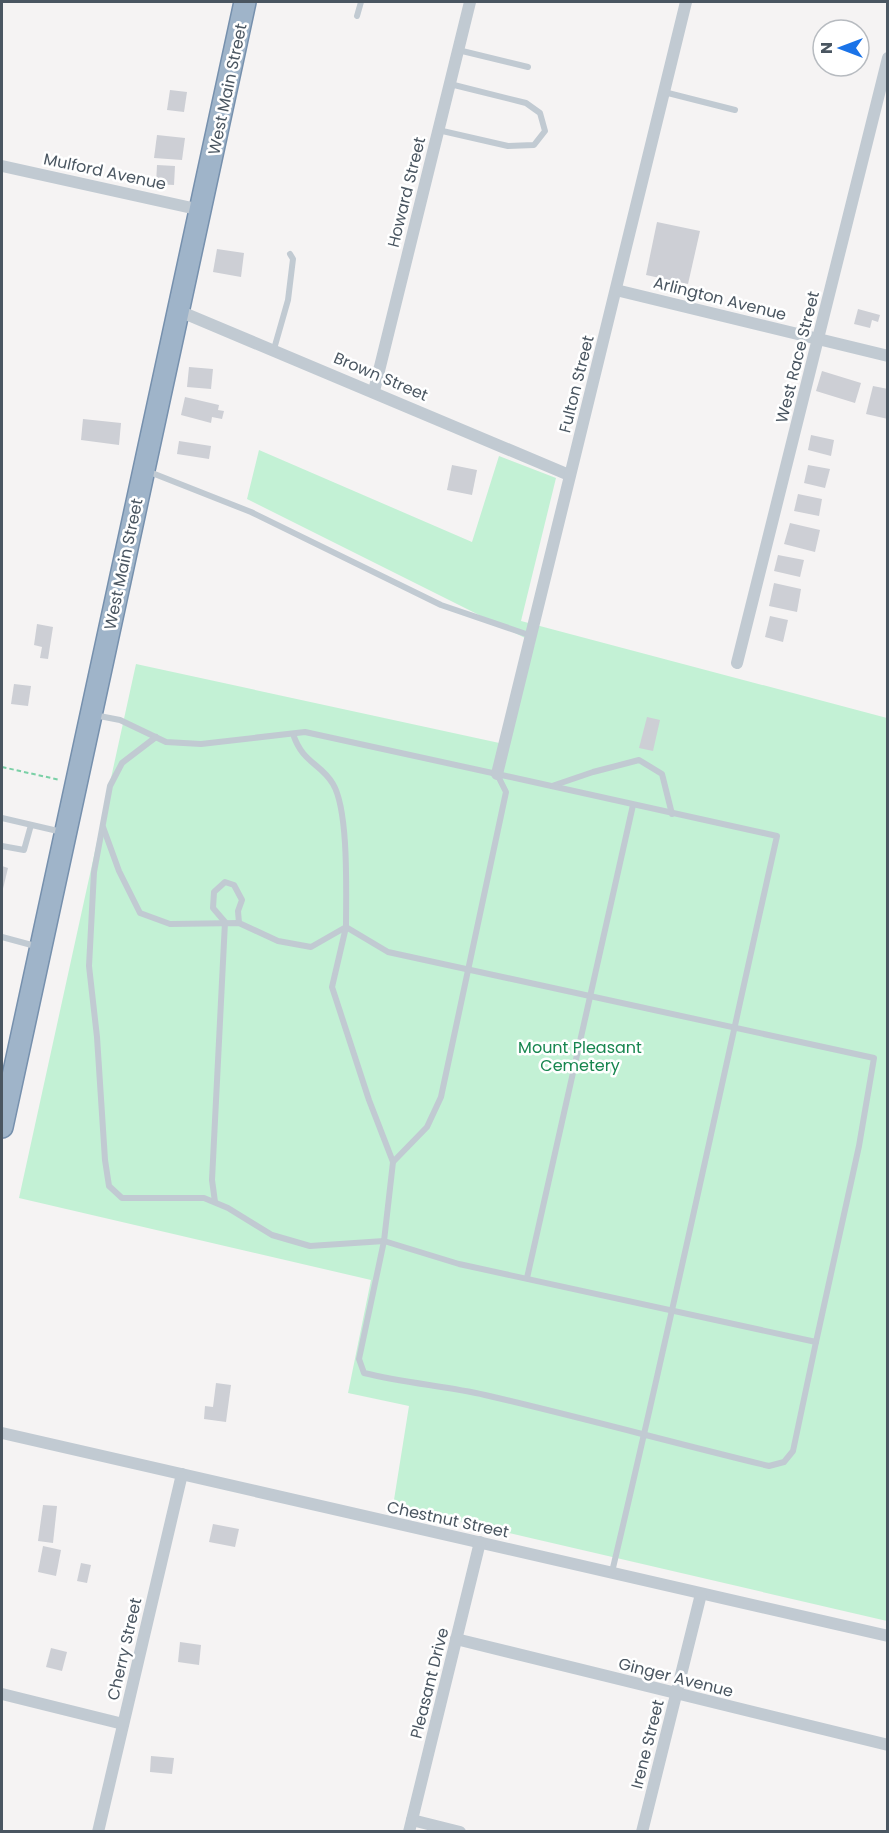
<svg xmlns="http://www.w3.org/2000/svg" width="889" height="1833" font-family="Poppins,sans-serif">
<rect width="100%" height="100%" fill="#f5f3f3"/>
<path fill="#c3f1d5" d="M259 450 472 542 499 456 556 478 521 621 887 718V1621L393 1506 409 1406 348 1393 371 1280 19 1198 136 664 504 744 535 643 247 499Z"/>
<g fill="#cdcfd5">
<path d="M170 90 187 92 184 112 167 110Z"/>
<path d="M157 135 185 138 182 160 154 158Z"/>
<path d="M157 165 175 166 174 185 156 184Z"/>
<path d="M657 222 700 231 688 284 646 275Z"/>
<path d="M217 249 244 253 241 277 213 272Z"/>
<path d="M858 309 880 315 878 322 872 320 870 328 854 324Z"/>
<path d="M189 367 213 369 211 389 187 387Z"/>
<path d="M822 371 861 383 855 403 816 391Z"/>
<path d="M873 386 888 389V419L866 414Z"/>
<path d="M185 397 219 405 218 410 224 411 222 419 212 417 211 423 181 415Z"/>
<path d="M83 419 121 423 119 445 81 440Z"/>
<path d="M811 435 834 440 831 456 808 450Z"/>
<path d="M179 441 211 446 209 459 177 454Z"/>
<path d="M452 465 477 470 472 495 447 490Z"/>
<path d="M808 465 830 469 825 488 804 483Z"/>
<path d="M798 494 822 499 819 516 794 511Z"/>
<path d="M790 523 820 530 815 552 784 544Z"/>
<path d="M778 555 804 560 800 577 774 571Z"/>
<path d="M774 583 801 589 797 612 769 606Z"/>
<path d="M770 616 788 620 783 642 765 637Z"/>
<path d="M37 624 53 627 48 659 40 658 42 647 34 645Z"/>
<path d="M14 684 31 686 28 706 11 704Z"/>
<path d="M647 717 660 720 653 751 639 748Z"/>
<path d="M2 866 8 868 2 893Z"/>
<path d="M216 1383 231 1385 226 1422 204 1419 205 1406 213 1407Z"/>
<path d="M43 1505 57 1506 53 1543 38 1541Z"/>
<path d="M213 1524 239 1529 235 1547 209 1542Z"/>
<path d="M43 1546 61 1550 56 1576 38 1572Z"/>
<path d="M81 1563 91 1565 87 1583 77 1581Z"/>
<path d="M180 1642 201 1645 199 1665 178 1662Z"/>
<path d="M51 1648 67 1652 62 1671 46 1667Z"/>
<path d="M151 1756 174 1758 172 1774 150 1772Z"/>
</g>
<g fill="none" stroke-linecap="round" stroke-linejoin="round">
<g stroke="#7690ad" stroke-width="24">
<path id="trunk" d="M2 1127 245 2"/>
</g>
<path stroke="#7ad0a6" stroke-width="2" stroke-dasharray="4.5 3" stroke-linecap="butt" d="M2 767 60 780"/>
<g stroke="#c1cad2" stroke-width="6">
<path d="M357 16 361 2"/>
<path d="M458 50 528 67"/>
<path d="M664 92 735 110"/>
<path d="M438 130 508 146 534 145 545 131 540 113 526 103 450 84"/>
<path d="M274 349 288 300 293 259 290 254"/>
<path d="M147 471 251 512 441 605 529 635"/>
<path d="M94 715 120 720 166 742 201 744 305 732 497 774"/>
<path d="M156 737 122 763 110 786 94 872 89 966 97 1037 105 1160 109 1186 122 1198H204L228 1208 272 1235 310 1246 384 1241 459 1264 816 1342 859 1146 874 1058 388 952 346 927C346 893 349 811 333 784 321 763 303 764 293 734"/>
<path d="M552 786 593 772 639 760 662 774 672 814"/>
<path d="M2 818 62 832"/>
<path d="M103 827 119 871 140 913 170 924 239 923 278 941 311 947 346 927"/>
<path d="M2 846 24 850 31 825"/>
<path d="M346 927 332 987 369 1100 393 1162"/>
<path d="M2 937 39 947"/>
<path d="M215 1202 212 1180 225 922 213 908 214 892 225 882 234 885 242 900 238 911 239 923"/>
<path d="M527 1278 633 805"/>
<path d="M612 1572C670 1328 722 1081 777 836L497 774 506 792 441 1097 427 1127 393 1162 384 1241 359 1359 364 1373C404 1383 445 1386 485 1395 580 1417 674 1443 769 1466L784 1462 793 1451 816 1342"/>
</g>
<g stroke="#c1cad2" stroke-width="12">
<path d="M2 166 201 210"/>
<path d="M616 290 888 356"/>
<path d="M179 311 569 475"/>
<path d="M374 391 470 2"/>
<path d="M737 663 888 58"/>
<path d="M497 774 686 2"/>
<path d="M2 1433 888 1636"/>
<path d="M456 1639 888 1745"/>
<path d="M2 1694 123 1724"/>
<path d="M412 1820 460 1832"/>
<path d="M98 1832 182 1474"/>
<path d="M409 1832 480 1542"/>
<path d="M642 1832 701 1594"/>
</g>
<use href="#trunk" stroke="#9fb4c9" stroke-width="21"/>
</g>
<g text-anchor="middle" stroke-width="5" stroke-linejoin="round" paint-order="stroke">
<g font-size="16" fill="#4a5661" stroke="#fff">
<text transform="translate(227 89) rotate(-78)" y="6">West Main Street</text>
<text transform="translate(105 171) rotate(12)" y="6">Mulford Avenue</text>
<text transform="translate(406 192) rotate(-76)" y="6">Howard Street</text>
<text transform="translate(720 298) rotate(14)" y="6">Arlington Avenue</text>
<text transform="translate(797 357) rotate(-76)" y="6">West Race Street</text>
<text transform="translate(381 376) rotate(23)" y="6">Brown Street</text>
<text transform="translate(576 384) rotate(-76)" y="6">Fulton Street</text>
<text transform="translate(123 564) rotate(-78)" y="6">West Main Street</text>
<text transform="translate(448 1519) rotate(12)" y="6">Chestnut Street</text>
<text transform="translate(124 1649) rotate(-77)" y="6">Cherry Street</text>
<text transform="translate(676 1677) rotate(14)" y="6">Ginger Avenue</text>
<text transform="translate(429 1683) rotate(-76)" y="6">Pleasant Drive</text>
<text transform="translate(647 1744) rotate(-76)" y="6">Irene Street</text>
</g>
<g font-size="16" fill="#17864f" stroke="#fff">
<text x="580" y="1053">Mount Pleasant<tspan x="580" dy="18">Cemetery</tspan></text>
</g>
</g>
<rect width="889" height="1833" fill="none" stroke="#4a5661" stroke-width="6"/>
<g transform="translate(841 48) rotate(270)"><circle r="28" fill="#ffffff" stroke="#b7bbc0" stroke-width="1.5"/>
<path d="M0-4.5L10 22L0 15L-10 22Z" fill="#1a73e8"/>
<text y="-9" font-size="16" font-weight="bold" text-anchor="middle" fill="#4a5661">N</text>
</g>
</svg>
